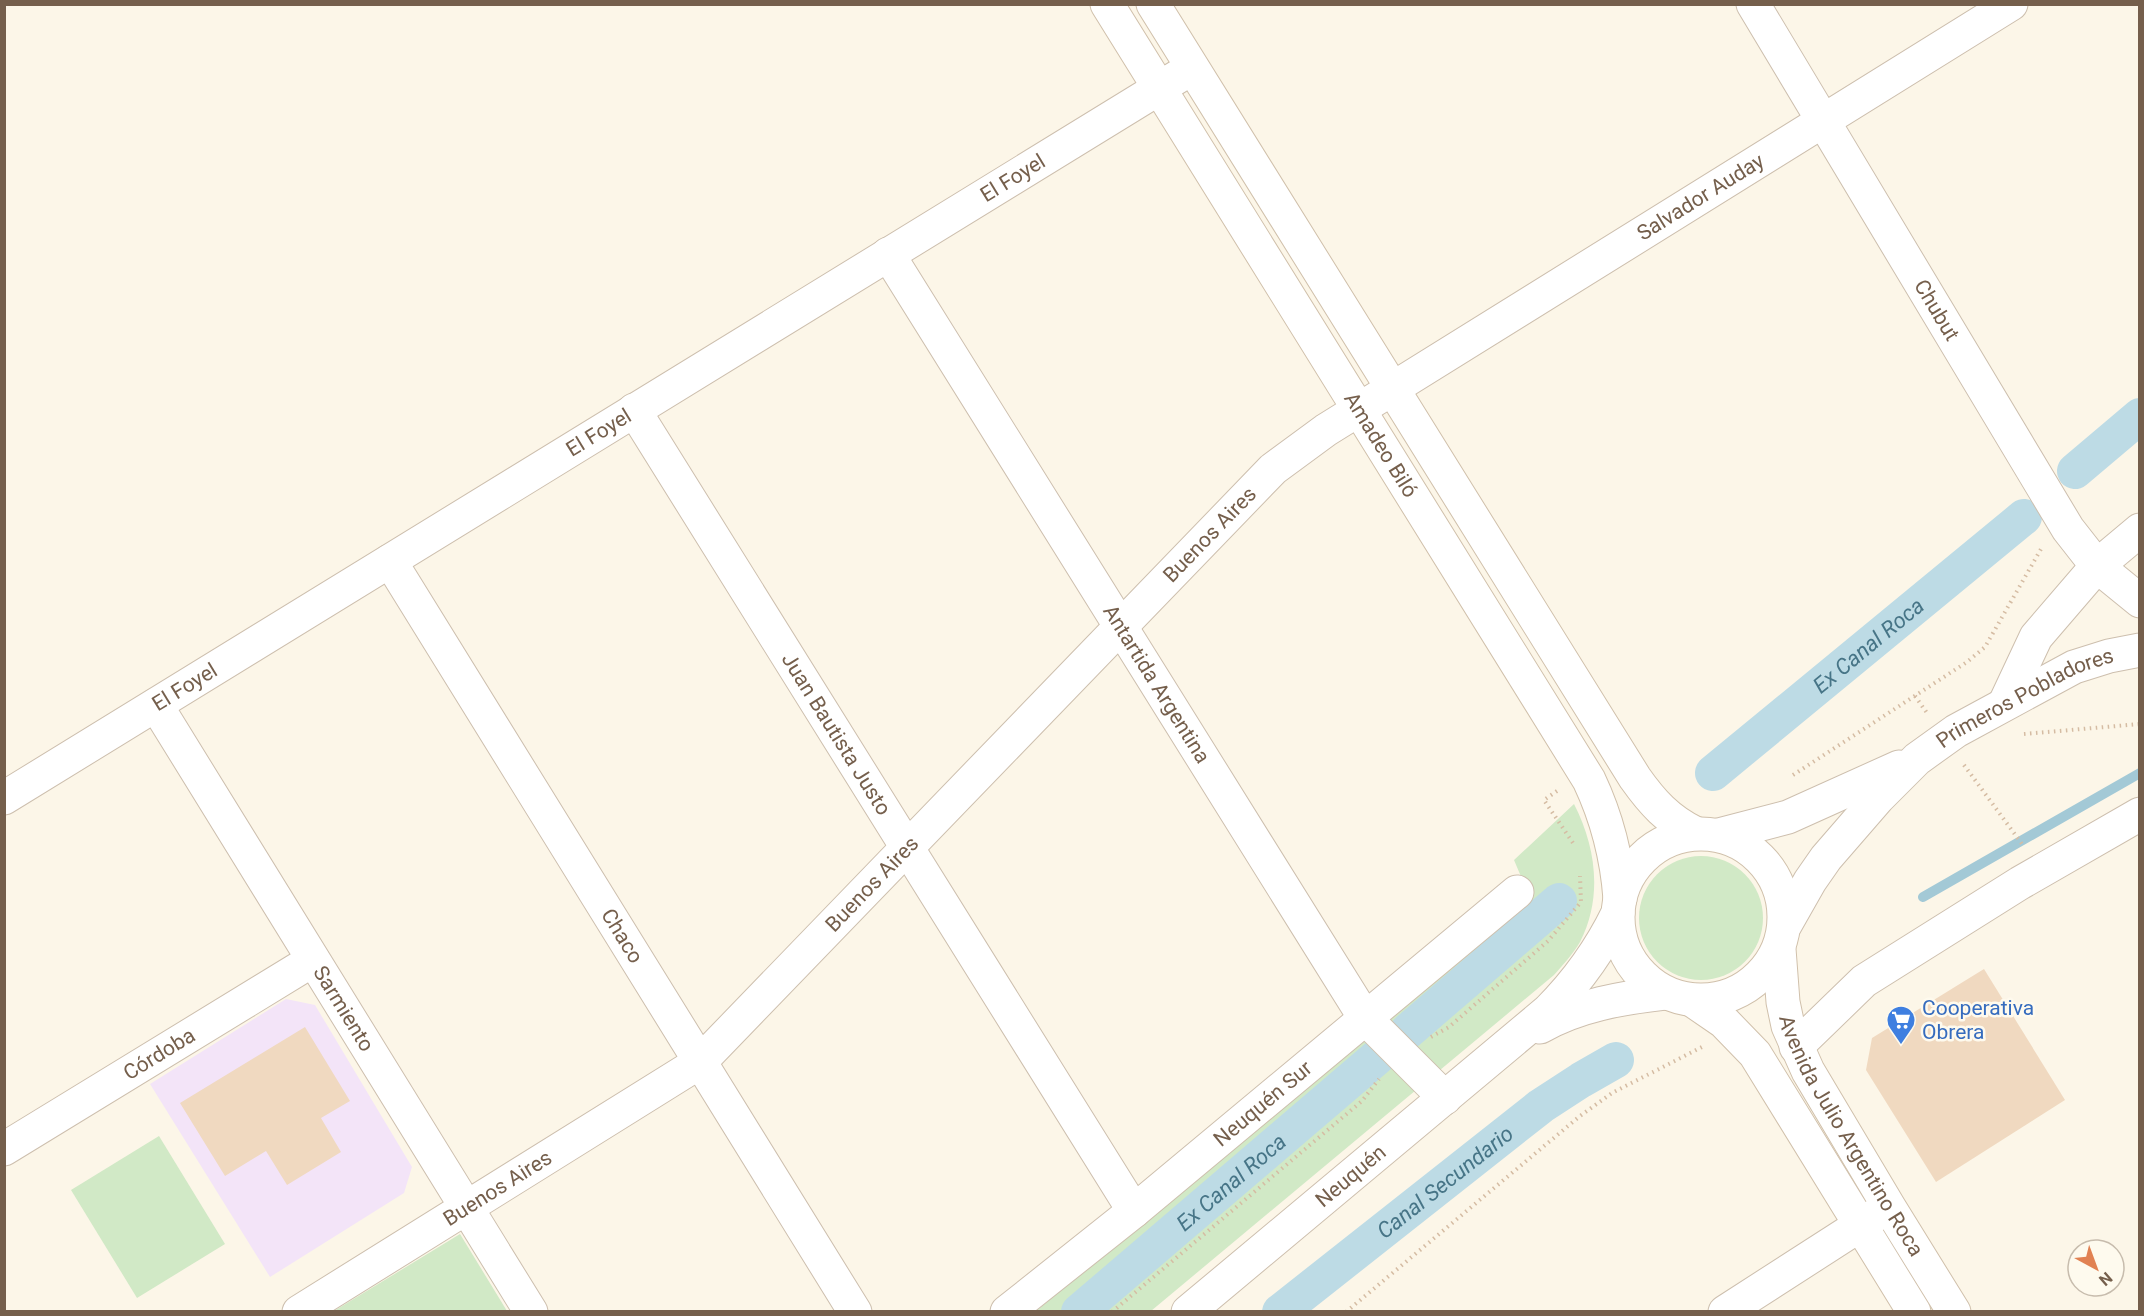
<svg xmlns="http://www.w3.org/2000/svg" width="2144" height="1316" font-family="Roboto,sans-serif">
<rect width="100%" height="100%" fill="#fcf6e8"/>
<path fill="#f3e4f8" d="M286 999 315 1005 412 1167 404 1193 270 1277 150 1084Z"/>
<g fill="#d1e9c6">
<path d="M1574 804C1596 847 1603 897 1580 942 1573 954 1563 965 1554 975L1151 1311 1035 1312 1530 898 1514 860Z"/>
<circle cx="1701" cy="918" r="62"/>
<path d="M159 1136 225 1244 137 1298 71 1190Z"/>
<path d="M460 1234 507 1311H334Z"/>
</g>
<g fill="none" stroke-linecap="round" stroke-linejoin="round">
<path stroke="#a3c9d6" stroke-width="10" d="M1923 897 2140 773"/>
<g stroke="#bddbe5" stroke-width="36">
<path d="M2075 471 2140 416"/>
<path id="s1" d="M1713 773 2024 517"/>
<path d="M1408 1031 1559 901"/>
<path id="s2" d="M1079 1312 1382 1053"/>
<path id="s3" d="M1280 1312 1541 1106 1581 1080 1616 1060"/>
</g>
</g>
<g fill="#f0d9c0">
<path d="M1984 969 2065 1100 1936 1182 1866 1070 1872 1038Z"/>
<path d="M305 1027 350 1101 321 1118 341 1152 287 1185 266 1151 225 1176 180 1103Z"/>
</g>
<g fill="none" stroke-linecap="round" stroke-linejoin="round">
<g stroke="#cdbfae" stroke-width="35">
<g id="minor">
<path id="s4" d="M1753 4 2068 529 2097 566 2140 601"/>
<path id="s5" d="M888 254 1365 1018 1445 1098"/>
<path id="s6" d="M634 410 1134 1211"/>
<path id="s7" d="M390 561 855 1312"/>
<path d="M2005 703 2036 637 2097 566 2140 530"/>
<path id="s8" d="M156 705 531 1312"/>
<path id="s9" d="M4 798 1192 68"/>
<path d="M1719 835 1788 817 1899 767"/>
<path id="s10" d="M1785 925 1810 881 1826 858 1878 798 1917 759 1956 731 2074 667 2109 656 2140 650"/>
<path d="M1540 1027C1578 1005 1622 998 1665 993"/>
<path d="M1796 1047 1864 981 2020 883 2140 814"/>
<path id="s11" d="M4 1149 313 960"/>
<path id="s12" d="M299 1312 700 1062 1273 469 1326 430 2011 4"/>
<path id="s13" d="M1007 1312 1134 1211 1517 892"/>
<path id="s14" d="M1188 1312 1548 1011C1577 982 1600 950 1618 913"/>
<path d="M1725 1312 1885 1209"/>
</g>
</g>
<g stroke="#d0c0ab" stroke-width="35">
<g id="secondary">
<path id="s15" d="M1107 4 1589 780C1607 818 1617 857 1620 899"/>
<path d="M1153 4 1635 778C1652 802 1668 820 1695 833"/>
<circle cx="1701" cy="917" r="83"/>
<path id="s16" d="M1779 949 1783 1002 1788 1026 1808 1071 1889 1207 1954 1312"/>
<path d="M1692 1000 1724 1022 1755 1054 1914 1312"/>
</g>
</g>
<g stroke="#d5bca3" stroke-width="4" stroke-dasharray="1.5 4.5" stroke-linecap="butt">
<path d="M1915 696 1927 713"/>
<path d="M2024 734 2140 724"/>
<path d="M1964 765 2022 844"/>
<path d="M1793 775 1967 662 1985 647 2041 549"/>
<path d="M1557 791 1544 800 1575 846"/>
<path d="M1431 1037 1449 1027 1548 941 1581 902 1580 876"/>
<path d="M1112 1312 1362 1101 1379 1079"/>
<path d="M1346 1312 1580 1116 1612 1093 1702 1047"/>
</g>
<use href="#minor" stroke="#fff" stroke-width="33"/>
<use href="#secondary" stroke="#fff" stroke-width="33"/>
</g>
<defs>
<g id="supermarket-pin" transform="scale(1.5)"><path d="M0 17L-7.5 6A9.5 9.5 0 1 1 7.5 6Z" fill="#3f7fe0" stroke="#fefaee"/><path d="M-6-5.5h2.5l.6 2H6L4.5 2H-2.5L-4.4-4H-6ZM-1.5 3.2a1.3 1.3 0 1 0 .1 0ZM3 3.2a1.3 1.3 0 1 0 .1 0Z" fill="#fff"/></g>
</defs>
<g fill-rule="evenodd">
<use href="#supermarket-pin" x="1901" y="1020"/>
</g>
<g text-anchor="middle" stroke-width="5" stroke-linejoin="round" paint-order="stroke">
<g font-size="21" fill="#755f4c" stroke="#fefaee">
<text dy="7" stroke="none"><textPath href="#s9" startOffset="1184">El Foyel</textPath></text>
<text dy="7" stroke="none"><textPath href="#s12" startOffset="1804">Salvador Auday</textPath></text>
<text dy="7" stroke="none"><textPath href="#s4" startOffset="357">Chubut</textPath></text>
<text dy="7" stroke="none"><textPath href="#s9" startOffset="698">El Foyel</textPath></text>
<text dy="7" stroke="none"><textPath href="#s15" startOffset="519">Amadeo Biló</textPath></text>
<text dy="7" stroke="none"><textPath href="#s12" startOffset="1206">Buenos Aires</textPath></text>
<text dy="7" stroke="none"><textPath href="#s5" startOffset="507">Antartida Argentina</textPath></text>
<text dy="7" stroke="none"><textPath href="#s9" startOffset="212">El Foyel</textPath></text>
<text dy="7" stroke="none"><textPath href="#s10" startOffset="338">Primeros Pobladores</textPath></text>
<text dy="7" stroke="none"><textPath href="#s6" startOffset="382">Juan Bautista Justo</textPath></text>
<text dy="7" stroke="none"><textPath href="#s12" startOffset="720">Buenos Aires</textPath></text>
<text dy="7" stroke="none"><textPath href="#s7" startOffset="441">Chaco</textPath></text>
<text dy="7" stroke="none"><textPath href="#s8" startOffset="357">Sarmiento</textPath></text>
<text dy="7" stroke="none"><textPath href="#s11" startOffset="182">Córdoba</textPath></text>
<text dy="7" stroke="none"><textPath href="#s13" startOffset="330">Neuquén Sur</textPath></text>
<text dy="7" stroke="none"><textPath href="#s16" startOffset="204">Avenida Julio Argentino Roca</textPath></text>
<text dy="7" stroke="none"><textPath href="#s14" startOffset="212">Neuquén</textPath></text>
<text dy="7" stroke="none"><textPath href="#s12" startOffset="234">Buenos Aires</textPath></text>
</g>
<g font-size="21" fill="#366cbe" stroke="#fefaee" text-anchor="start">
<text x="1922" y="1015">Cooperativa<tspan x="1922" dy="24">Obrera</tspan></text>
</g>
<g font-size="22" font-style="italic" fill="#477587" stroke="#fefaee">
<text dy="8" stroke="none"><textPath href="#s1" startOffset="201">Ex Canal Roca</textPath></text>
<text dy="8" stroke="none"><textPath href="#s2" startOffset="200">Ex Canal Roca</textPath></text>
<text dy="8" stroke="none"><textPath href="#s3" startOffset="210">Canal Secundario</textPath></text>
</g>
</g>
<rect width="2144" height="1316" fill="none" stroke="#755f4c" stroke-width="12"/>
<g transform="translate(2096 1268) rotate(139)"><circle r="28" fill="#fefaee" stroke="#c7bcad" stroke-width="1.5"/>
<path d="M0-4.5L10 22L0 15L-10 22Z" fill="#e18152"/>
<text y="-9" font-size="16" font-weight="bold" text-anchor="middle" fill="#755f4c">N</text>
</g>
</svg>
